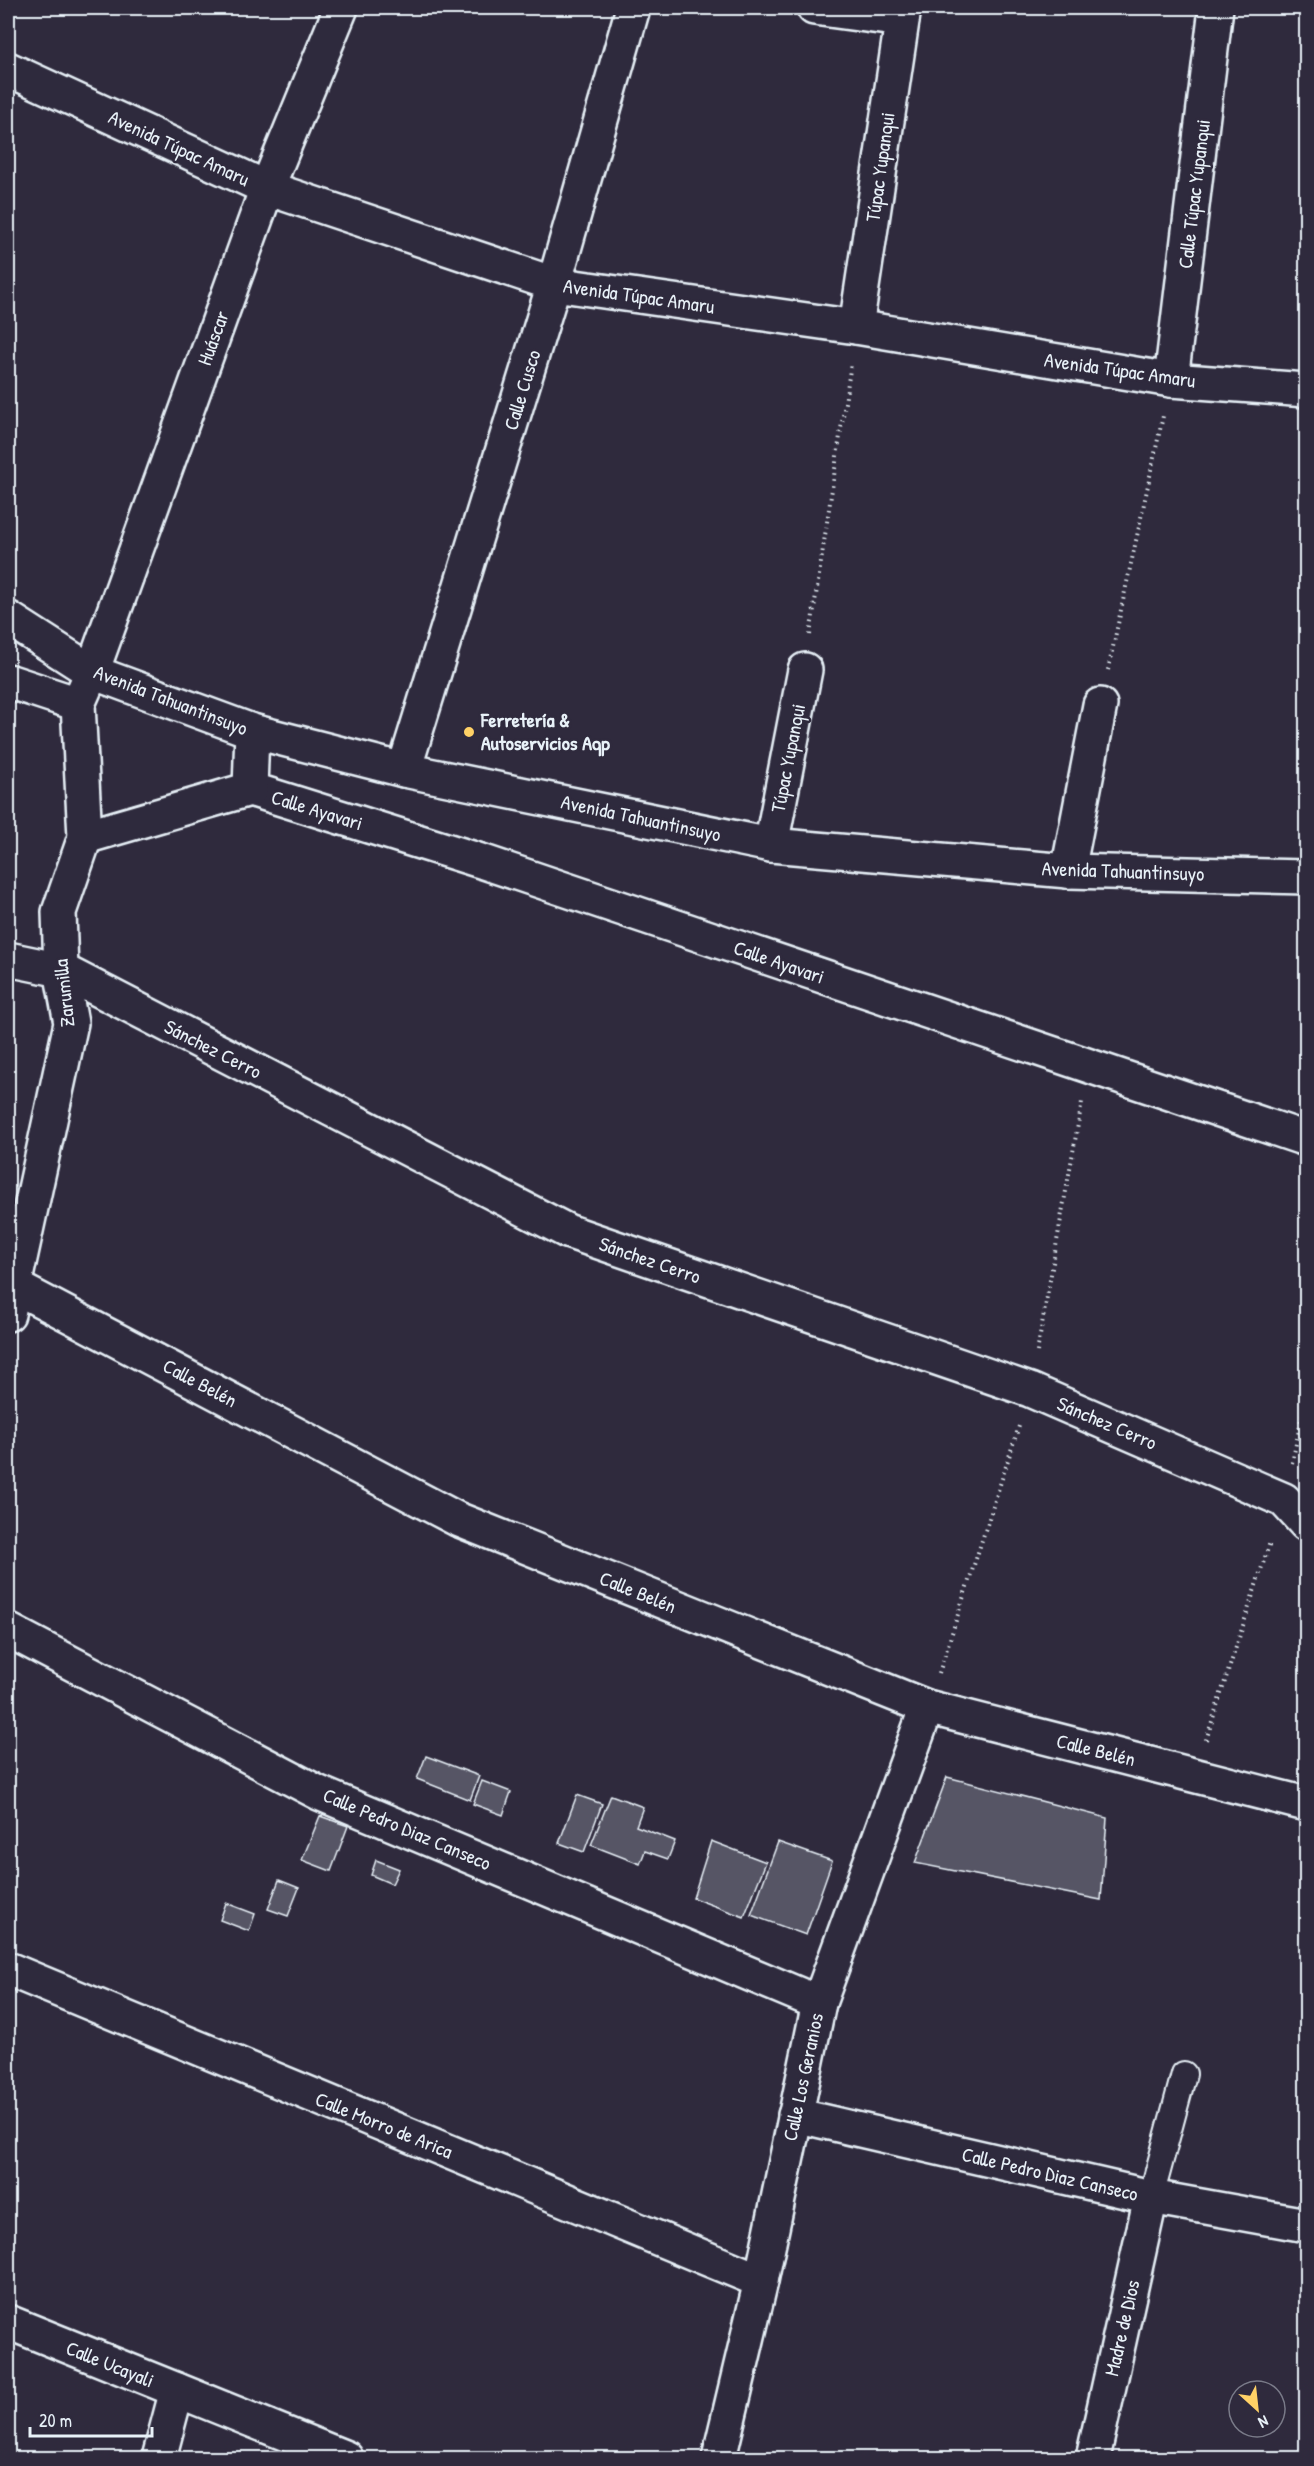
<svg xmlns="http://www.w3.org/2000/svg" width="1314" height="2466" font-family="'Patrick Hand',sans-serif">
<rect width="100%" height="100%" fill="#2f2a3d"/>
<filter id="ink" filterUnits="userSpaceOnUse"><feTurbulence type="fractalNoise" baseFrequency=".0167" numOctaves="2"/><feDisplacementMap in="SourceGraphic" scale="12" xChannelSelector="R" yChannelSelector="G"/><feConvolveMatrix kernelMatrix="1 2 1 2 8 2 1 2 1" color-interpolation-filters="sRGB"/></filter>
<g filter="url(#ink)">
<g fill="#575565" stroke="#e8f1f8" stroke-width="1.5">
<path d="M426 1756 479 1776 470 1800 417 1779Z"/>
<path d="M947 1777 1107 1818 1101 1900 915 1863Z"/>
<path d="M482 1781 511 1792 503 1815 473 1804Z"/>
<path d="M577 1795 602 1804 584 1852 559 1843Z"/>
<path d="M611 1795 643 1807 636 1826 675 1841 668 1859 645 1851 640 1864 591 1845Z"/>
<path d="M320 1816 348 1826 331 1871 302 1860Z"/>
<path d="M711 1841 766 1862 744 1917 693 1898Z"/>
<path d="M778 1842 832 1861 806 1935 751 1915Z"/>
<path d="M376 1860 399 1869 392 1884 371 1875Z"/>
<path d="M279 1880 299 1888 288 1916 268 1909Z"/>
<path d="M226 1903 255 1914 249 1931 220 1920Z"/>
</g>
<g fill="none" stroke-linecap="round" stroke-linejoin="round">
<g stroke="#e8f1f8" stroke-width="28">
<path id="lane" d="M1151 2197 1184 2074"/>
</g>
<g stroke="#e8f1f8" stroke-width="38">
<g id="street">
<path d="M814 8 902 20"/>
<path d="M8 69 267 188 554 284 856 327 1171 380 1306 390"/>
<path d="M856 327 904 8"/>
<path d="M1171 380 1216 8"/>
<path d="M8 681 78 704"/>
<path d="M404 770 554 284 633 8"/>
<path d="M250 789 484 862 1306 1139"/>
<path d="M250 789 252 731"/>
<path d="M85 837 250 789"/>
<path d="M771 845 805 670"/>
<path d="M1068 871 1100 705"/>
<path d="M8 1283 457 1519 927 1707 1306 1804"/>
<path d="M8 1314 71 1023 61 970 59 912 85 837 78 704 92 672 267 188 341 8"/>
<path d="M8 1630 319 1793 819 2003"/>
<path d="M8 1969 761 2281"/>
<path d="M795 2115 1151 2197 1306 2225"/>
<path d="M8 2322 346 2458"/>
<path d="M159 2458 177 2390"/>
<path d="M719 2458 761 2281 819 2003 927 1707"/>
<path d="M1093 2458 1151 2197"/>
</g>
</g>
<g stroke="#e8f1f8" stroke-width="38">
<g id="secondary">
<path d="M8 618 92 672 252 731 404 770 771 845 1068 871 1306 877"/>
<path d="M8 959 61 970 567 1231 1030 1390 1284 1500 1306 1524"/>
</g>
</g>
<g stroke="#e8f1f8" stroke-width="4" stroke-dasharray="1.5 4.5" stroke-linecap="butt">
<path d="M810 635 851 363"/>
<path d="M1108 670 1163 416"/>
<path d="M1037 1352 1082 1102"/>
<path d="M1292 1463 1306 1396"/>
<path d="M939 1673 1019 1426"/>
<path d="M1206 1740 1270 1542"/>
</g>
<use href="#lane" stroke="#2f2a3d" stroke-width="24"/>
<use href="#street" stroke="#2f2a3d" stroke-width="33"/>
<use href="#secondary" stroke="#2f2a3d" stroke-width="33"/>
</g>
</g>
<circle fill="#ffd166" stroke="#2f2a3d" stroke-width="2" cx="469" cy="732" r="6"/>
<g text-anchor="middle" stroke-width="5" stroke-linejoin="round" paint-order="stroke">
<g font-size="20" fill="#e8f1f8" stroke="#2f2a3d">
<text transform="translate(179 148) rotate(25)" y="7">Avenida Túpac Amaru</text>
<text transform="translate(880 167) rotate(-82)" y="7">Túpac Yupanqui</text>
<text transform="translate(1194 194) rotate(-83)" y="7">Calle Túpac Yupanqui</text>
<text transform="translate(639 296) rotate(8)" y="7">Avenida Túpac Amaru</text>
<text transform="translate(213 338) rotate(-70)" y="7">Huáscar</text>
<text transform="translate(1120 370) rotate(8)" y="7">Avenida Túpac Amaru</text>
<text transform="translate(522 390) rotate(-73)" y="7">Calle Cusco</text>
<text transform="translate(171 700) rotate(21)" y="7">Avenida Tahuantinsuyo</text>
<text transform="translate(788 758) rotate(-79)" y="7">Túpac Yupanqui</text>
<text transform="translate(317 810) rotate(17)" y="7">Calle Ayavari</text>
<text transform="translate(641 818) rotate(12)" y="7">Avenida Tahuantinsuyo</text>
<text transform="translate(1123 871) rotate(2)" y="7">Avenida Tahuantinsuyo</text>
<text transform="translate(779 962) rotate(19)" y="7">Calle Ayavari</text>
<text transform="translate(64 993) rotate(-96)" y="7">Zarumilla</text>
<text transform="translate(213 1049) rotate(27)" y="7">Sánchez Cerro</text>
<text transform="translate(650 1260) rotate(19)" y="7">Sánchez Cerro</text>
<text transform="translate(200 1383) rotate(28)" y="7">Calle Belén</text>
<text transform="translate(1107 1423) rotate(23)" y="7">Sánchez Cerro</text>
<text transform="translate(638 1592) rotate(22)" y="7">Calle Belén</text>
<text transform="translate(1096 1750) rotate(14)" y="7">Calle Belén</text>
<text transform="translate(407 1829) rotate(23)" y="7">Calle Pedro Diaz Canseco</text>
<text transform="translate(803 2077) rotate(-78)" y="7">Calle Los Geranios</text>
<text transform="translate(384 2125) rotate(22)" y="7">Calle Morro de Arica</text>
<text transform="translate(1050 2174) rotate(13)" y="7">Calle Pedro Diaz Canseco</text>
<text transform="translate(1122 2328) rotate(-77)" y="7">Madre de Dios</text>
<text transform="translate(110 2364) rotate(22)" y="7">Calle Ucayali</text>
</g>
<g font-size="20" font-weight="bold" fill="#e8f1f8" stroke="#2f2a3d" text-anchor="start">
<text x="481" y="727">Ferretería &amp;<tspan x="481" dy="23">Autoservicios Aqp</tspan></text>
</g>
</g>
<rect width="1314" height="2466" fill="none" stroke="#2f2a3d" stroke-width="30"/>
<rect x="15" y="15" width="1284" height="2436" fill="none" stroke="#e8f1f8" stroke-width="2" filter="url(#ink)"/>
<g transform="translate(1257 2409) rotate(153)"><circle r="28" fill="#2f2a3d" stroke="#797a88" stroke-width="1.5"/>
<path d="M0-4.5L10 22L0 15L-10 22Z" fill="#ffd166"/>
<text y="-9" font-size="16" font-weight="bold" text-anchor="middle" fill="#e8f1f8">N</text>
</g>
<path d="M30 2427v9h122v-9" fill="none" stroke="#e8f1f8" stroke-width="3"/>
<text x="39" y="2427" font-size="18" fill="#e8f1f8" stroke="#2f2a3d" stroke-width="4.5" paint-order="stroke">20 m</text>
</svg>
